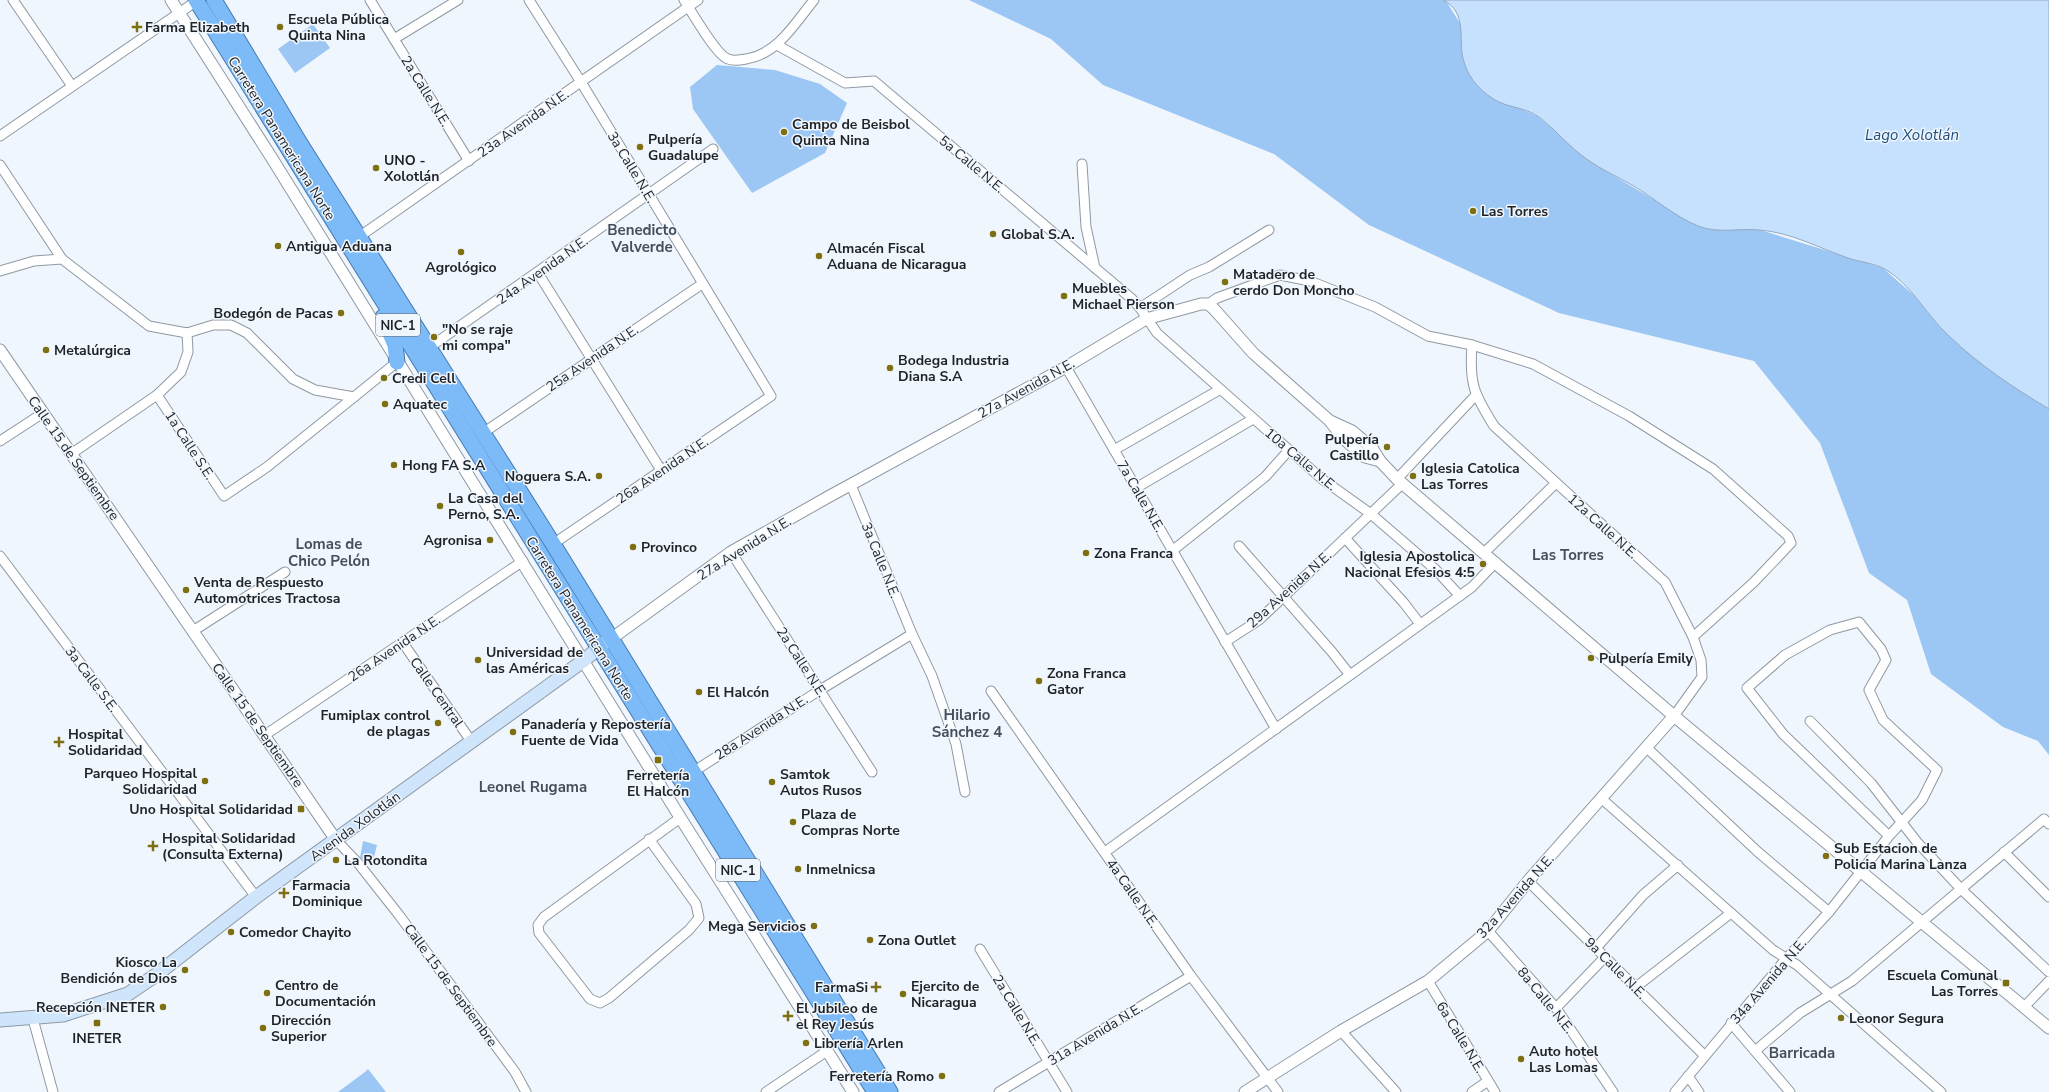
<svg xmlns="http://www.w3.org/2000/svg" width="2049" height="1092" font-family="'Nunito Sans',sans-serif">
<rect width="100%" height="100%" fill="#f0f6fd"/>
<g fill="#9cc7f4">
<path d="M969 0H1442L1446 1 1512 105 1537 116 1606 171 1698 226 1757 229 1883 268 1917 298 2049 404V755L2038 741 2003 727 1931 674 1907 600 1869 573 1820 443 1754 361 1559 313 1369 225 1274 154 1103 85 1051 39Z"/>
<path d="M313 24 330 48 295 73 278 49Z"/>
<path d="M717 65 775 70 820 84 847 103 825 153 752 193 693 109 690 87Z"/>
<path d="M363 841 377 845 373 861 360 858Z"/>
<path d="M368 1069 386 1092H338L365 1072Z"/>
</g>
<path fill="#c6e1fe" stroke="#94a8be" d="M1443 0H2049V409C2014 388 1979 365 1949 336 1926 315 1912 285 1885 269 1874 263 1859 262 1848 258 1819 248 1790 232 1759 230 1738 228 1719 234 1698 226 1674 216 1654 198 1632 185 1618 177 1602 170 1588 160 1570 148 1556 130 1539 117 1526 108 1512 108 1499 102 1483 94 1469 80 1464 62 1457 41 1469 13 1443 0Z"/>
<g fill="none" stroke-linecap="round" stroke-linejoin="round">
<g stroke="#8f99a3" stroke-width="11">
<g id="minor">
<path d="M13 0 72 86"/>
<path d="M370 0 469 161"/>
<path d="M529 0 581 82 771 396 553 544"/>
<path d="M684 0C692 12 716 55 728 59 733 61 741 60 746 59 778 54 795 23 814 0"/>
<path d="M394 39 458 0"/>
<path d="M777 45 845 83 874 81 1132 299 1140 308 1157 333 1322 479 1371 514 1436 570 1460 596"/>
<path d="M0 136 198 0"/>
<path d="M1082 164 1086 227 1095 268"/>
<path d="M0 165 62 259 149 326 187 333 213 325H231L247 333 293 379 315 390 354 397 397 362"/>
<path d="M356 239 698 0"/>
<path d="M0 271 34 261 62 259"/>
<path d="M538 273 661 470"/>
<path d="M1208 304 1217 298 1280 275 1310 281 1375 307 1428 336 1472 345 1533 364 1629 416 1713 469 1788 536 1791 543 1754 582 1693 637"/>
<path d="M1140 308 1190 275 1209 267 1269 230"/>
<path d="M1472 345C1469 384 1474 394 1494 426L1665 582 1693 637 1701 660 1702 677 1674 716"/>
<path d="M430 347 713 149"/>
<path d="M1066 367 1276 729"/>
<path d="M157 395 224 496 267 467 354 397"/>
<path d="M483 433 702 284"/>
<path d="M0 441 43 413"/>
<path d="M1114 450 1219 390"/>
<path d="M71 454 157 395 181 372 188 352 187 333"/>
<path d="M1397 479 1476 395"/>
<path d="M851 485 912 634 932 676 956 744 965 792"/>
<path d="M1136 488 1253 419"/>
<path d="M1345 538 1404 603 1420 624"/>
<path d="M1239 546 1332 652 1350 675"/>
<path d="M1172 551 1265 477 1289 450"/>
<path d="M731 552 872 772"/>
<path d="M1485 552 1556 483"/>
<path d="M0 556 256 897"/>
<path d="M193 631 285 572"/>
<path d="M1225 642 1259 620 1403 483"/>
<path d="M403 643 471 741"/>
<path d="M991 691 1191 976 1278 1092"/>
<path d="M1810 721 1871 783 1917 842 1961 889 2049 972"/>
<path d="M265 735 523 561"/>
<path d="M1647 748 1758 852 1829 912"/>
<path d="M693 772 820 690 912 634"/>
<path d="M1602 799 1773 950 1797 965 1941 1092"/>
<path d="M649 839 696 904 699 918 689 930 609 998 600 1003 590 999 539 933 538 925 544 917 680 818"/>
<path d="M336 840 358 863 399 915 515 1072 526 1092"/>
<path d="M1105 852 1472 587 1496 562"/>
<path d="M2004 852 2049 897"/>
<path d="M1528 881 1705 1056"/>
<path d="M1488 931 1556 1008 1613 1092"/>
<path d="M1596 948 1643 895 1678 865"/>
<path d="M980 949 1067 1092"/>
<path d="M1428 981 1495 1092"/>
<path d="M1636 987 1731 913"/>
<path d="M2024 1007 2049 981"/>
<path d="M1556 1008 1605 957"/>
<path d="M33 1019 53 1092"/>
<path d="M1731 1023 1790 1092"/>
<path d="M1341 1031 1396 1092"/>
<path d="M1755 1051 1800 1013 1852 981 2044 819 2049 824"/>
<path d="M1688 1076 1699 1092"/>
<path d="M766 1092 827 1051"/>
<path d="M999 1092 1191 976"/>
<path d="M1472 1092 1488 1081"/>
<path d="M1675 1092 1786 959 1829 912 1889 836 1922 800 1937 770 1883 720 1869 690 1886 660 1881 649 1859 622 1830 630 1785 655 1747 688 1783 734 1889 836"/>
</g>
</g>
<g stroke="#8f99a3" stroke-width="13">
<g id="tertiary">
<path d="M171 0 273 160 683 822 853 1092"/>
<path d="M0 350 336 840"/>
<path d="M1330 421 1352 431 1372 448 1380 461 1397 479 1674 716 2049 1028"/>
<path d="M611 639 731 552 828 497 1066 367 1146 319 1201 304H1208L1214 309 1253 353 1330 421 1344 439 1365 457 1380 461"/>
<path d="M1245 1092 1341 1031 1428 981 1488 931 1528 881 1674 716"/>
</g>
</g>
<g stroke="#8f99a3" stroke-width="15">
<path id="secondary" d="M0 1020 63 1015 128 994 156 975 256 897 583 661 606 642"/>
</g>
<g stroke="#477aae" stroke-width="17">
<g id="trunk">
<path d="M196 0 875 1092"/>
<path d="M214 0 301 145 553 544 890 1092"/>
<path d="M383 317 395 345 397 362"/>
</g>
</g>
<use href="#minor" stroke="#fff" stroke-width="9"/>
<use href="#tertiary" stroke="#fff" stroke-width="11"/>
<use href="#secondary" stroke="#cee5fc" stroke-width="13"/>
<use href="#trunk" stroke="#7cbaf8" stroke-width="15"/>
</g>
<g fill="#7e7010" stroke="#f0f6fd" stroke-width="1.5">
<path d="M135 21h4v4h4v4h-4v4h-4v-4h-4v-4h4z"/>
<circle cx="280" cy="27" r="4"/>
<circle cx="784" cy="132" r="4"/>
<circle cx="640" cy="147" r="4"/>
<circle cx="376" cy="168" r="4"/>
<circle cx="1473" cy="211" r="4"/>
<circle cx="993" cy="234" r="4"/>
<circle cx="278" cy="246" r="4"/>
<circle cx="461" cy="252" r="4"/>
<circle cx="819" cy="256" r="4"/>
<circle cx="1225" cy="282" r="4"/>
<circle cx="1064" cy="296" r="4"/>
<circle cx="341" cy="313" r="4"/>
<circle cx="434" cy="337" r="4"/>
<circle cx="46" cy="350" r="4"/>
<circle cx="890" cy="368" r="4"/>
<circle cx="384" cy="378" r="4"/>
<circle cx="385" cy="404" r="4"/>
<circle cx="1387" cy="447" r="4"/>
<circle cx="394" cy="465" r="4"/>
<circle cx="599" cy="476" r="4"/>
<circle cx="1413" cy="476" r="4"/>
<circle cx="440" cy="506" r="4"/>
<circle cx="490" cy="540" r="4"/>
<circle cx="633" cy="547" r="4"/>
<circle cx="1086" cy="553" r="4"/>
<circle cx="1483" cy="564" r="4"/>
<circle cx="186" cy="590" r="4"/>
<circle cx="1591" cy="658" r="4"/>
<circle cx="478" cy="660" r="4"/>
<circle cx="1039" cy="681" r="4"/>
<circle cx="699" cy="692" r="4"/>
<circle cx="438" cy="723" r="4"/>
<circle cx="513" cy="732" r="4"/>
<path d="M57 736h4v4h4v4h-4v4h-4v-4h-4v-4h4z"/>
<rect x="654" y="756" width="8" height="8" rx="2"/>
<circle cx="205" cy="781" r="4"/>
<circle cx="772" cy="782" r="4"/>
<rect x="297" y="805" width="8" height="8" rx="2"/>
<circle cx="793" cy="822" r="4"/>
<path d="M151 840h4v4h4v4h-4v4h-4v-4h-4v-4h4z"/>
<circle cx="1826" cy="856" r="4"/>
<circle cx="336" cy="860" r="4"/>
<circle cx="798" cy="869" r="4"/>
<path d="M282 887h4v4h4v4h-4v4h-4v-4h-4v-4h4z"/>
<circle cx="814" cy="926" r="4"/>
<circle cx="231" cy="932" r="4"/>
<circle cx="870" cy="940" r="4"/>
<circle cx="185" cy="970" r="4"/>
<rect x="2002" y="979" width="8" height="8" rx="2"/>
<path d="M874 981h4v4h4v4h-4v4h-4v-4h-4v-4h4z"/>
<circle cx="267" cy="993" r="4"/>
<circle cx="903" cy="994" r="4"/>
<circle cx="163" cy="1007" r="4"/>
<path d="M786 1010h4v4h4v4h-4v4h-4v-4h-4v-4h4z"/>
<circle cx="1841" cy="1018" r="4"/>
<rect x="93" y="1019" width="8" height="8" rx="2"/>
<circle cx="263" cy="1028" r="4"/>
<circle cx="806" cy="1043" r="4"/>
<circle cx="1521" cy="1059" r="4"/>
<circle cx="942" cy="1076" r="4"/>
</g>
<g text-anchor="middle" stroke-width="3" stroke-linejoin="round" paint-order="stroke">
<g fill="#f0f6fd" stroke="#5e6267" stroke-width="1">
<rect x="376" y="314" width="44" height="22" rx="3"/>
<rect x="716" y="859" width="44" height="22" rx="3"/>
</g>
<g font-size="13" font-weight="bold" fill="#1f2327">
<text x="398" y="330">NIC-1</text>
<text x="738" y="875">NIC-1</text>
</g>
<g font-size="14" font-weight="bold" fill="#1f2327" stroke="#f0f6fd" text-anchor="start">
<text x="288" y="24">Escuela Pública<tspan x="288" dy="16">Quinta Nina</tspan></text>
<text x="145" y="32">Farma Elizabeth</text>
<text x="792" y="129">Campo de Beisbol<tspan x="792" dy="16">Quinta Nina</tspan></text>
<text x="648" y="144">Pulpería<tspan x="648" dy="16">Guadalupe</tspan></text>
<text x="384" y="165">UNO -<tspan x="384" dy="16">Xolotlán</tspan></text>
<text x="1481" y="216">Las Torres</text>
<text x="1001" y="239">Global S.A.</text>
<text x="286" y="251">Antigua Aduana</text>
<text x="827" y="253">Almacén Fiscal<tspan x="827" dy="16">Aduana de Nicaragua</tspan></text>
<text x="461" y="272" text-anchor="middle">Agrológico</text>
<text x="1233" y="279">Matadero de<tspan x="1233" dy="16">cerdo Don Moncho</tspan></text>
<text x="1072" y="293">Muebles<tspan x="1072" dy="16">Michael Pierson</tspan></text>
<text x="333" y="318" text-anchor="end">Bodegón de Pacas</text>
<text x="442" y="334">"No se raje<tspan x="442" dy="16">mi compa"</tspan></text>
<text x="54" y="355">Metalúrgica</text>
<text x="898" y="365">Bodega Industria<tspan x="898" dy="16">Diana S.A</tspan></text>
<text x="392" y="383">Credi Cell</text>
<text x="393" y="409">Aquatec</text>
<text x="1379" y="444" text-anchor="end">Pulpería<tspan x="1379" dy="16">Castillo</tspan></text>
<text x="402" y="470">Hong FA S.A</text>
<text x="1421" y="473">Iglesia Catolica<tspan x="1421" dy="16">Las Torres</tspan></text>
<text x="591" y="481" text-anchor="end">Noguera S.A.</text>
<text x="448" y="503">La Casa del<tspan x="448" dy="16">Perno, S.A.</tspan></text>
<text x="482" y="545" text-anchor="end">Agronisa</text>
<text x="641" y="552">Provinco</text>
<text x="1094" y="558">Zona Franca</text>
<text x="1475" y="561" text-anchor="end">Iglesia Apostolica<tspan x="1475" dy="16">Nacional Efesios 4:5</tspan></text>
<text x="194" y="587">Venta de Respuesto<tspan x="194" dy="16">Automotrices Tractosa</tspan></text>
<text x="486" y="657">Universidad de<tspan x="486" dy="16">las Américas</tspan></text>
<text x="1599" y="663">Pulpería Emily</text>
<text x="1047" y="678">Zona Franca<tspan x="1047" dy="16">Gator</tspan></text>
<text x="707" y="697">El Halcón</text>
<text x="430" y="720" text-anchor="end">Fumiplax control<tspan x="430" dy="16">de plagas</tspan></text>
<text x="521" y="729">Panadería y Repostería<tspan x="521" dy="16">Fuente de Vida</tspan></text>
<text x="68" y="739">Hospital<tspan x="68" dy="16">Solidaridad</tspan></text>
<text x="197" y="778" text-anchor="end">Parqueo Hospital<tspan x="197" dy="16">Solidaridad</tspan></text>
<text x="780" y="779">Samtok<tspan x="780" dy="16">Autos Rusos</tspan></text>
<text x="658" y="780" text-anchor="middle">Ferretería<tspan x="658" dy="16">El Halcón</tspan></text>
<text x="293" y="814" text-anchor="end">Uno Hospital Solidaridad</text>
<text x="801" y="819">Plaza de<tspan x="801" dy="16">Compras Norte</tspan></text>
<text x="162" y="843">Hospital Solidaridad<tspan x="162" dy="16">(Consulta Externa)</tspan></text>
<text x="1834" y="853">Sub Estacion de<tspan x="1834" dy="16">Policia Marina Lanza</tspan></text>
<text x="344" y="865">La Rotondita</text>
<text x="806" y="874">Inmelnicsa</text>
<text x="292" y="890">Farmacia<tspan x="292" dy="16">Dominique</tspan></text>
<text x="806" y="931" text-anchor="end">Mega Servicios</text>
<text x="239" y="937">Comedor Chayito</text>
<text x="878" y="945">Zona Outlet</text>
<text x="177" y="967" text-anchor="end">Kiosco La<tspan x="177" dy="16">Bendición de Dios</tspan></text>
<text x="1998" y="980" text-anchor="end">Escuela Comunal<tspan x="1998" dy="16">Las Torres</tspan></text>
<text x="275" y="990">Centro de<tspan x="275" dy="16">Documentación</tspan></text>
<text x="911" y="991">Ejercito de<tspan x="911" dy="16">Nicaragua</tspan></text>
<text x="868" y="992" text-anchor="end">FarmaSi</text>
<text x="155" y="1012" text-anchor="end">Recepción INETER</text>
<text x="796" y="1013">El Jubileo de<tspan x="796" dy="16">el Rey Jesús</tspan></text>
<text x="1849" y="1023">Leonor Segura</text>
<text x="271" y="1025">Dirección<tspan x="271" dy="16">Superior</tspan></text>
<text x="97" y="1043" text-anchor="middle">INETER</text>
<text x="814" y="1048">Librería Arlen</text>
<text x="1529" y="1056">Auto hotel<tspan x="1529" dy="16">Las Lomas</tspan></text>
<text x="934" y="1081" text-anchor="end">Ferretería Romo</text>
</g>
<g font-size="14" fill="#1f2327" stroke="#f0f6fd">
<text transform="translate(426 91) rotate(58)" y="5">2a Calle N.E.</text>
<text transform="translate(523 123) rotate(-35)" y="5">23a Avenida N.E.</text>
<text transform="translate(282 138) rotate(58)" y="5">Carretera Panamericana Norte</text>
<text transform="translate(972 164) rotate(40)" y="5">5a Calle N.E.</text>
<text transform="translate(632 167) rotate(59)" y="5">3a Calle N.E.</text>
<text transform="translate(542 270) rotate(-35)" y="5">24a Avenida N.E.</text>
<text transform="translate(592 358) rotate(-34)" y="5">25a Avenida N.E.</text>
<text transform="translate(1026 388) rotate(-29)" y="5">27a Avenida N.E.</text>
<text transform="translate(190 445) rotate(57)" y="5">1a Calle S.E.</text>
<text transform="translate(74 458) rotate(55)" y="5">Calle 15 de Septiembre</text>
<text transform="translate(1301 459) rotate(40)" y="5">10a Calle N.E.</text>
<text transform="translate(662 470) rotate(-34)" y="5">26a Avenida N.E.</text>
<text transform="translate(1141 496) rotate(60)" y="5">7a Calle N.E.</text>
<text transform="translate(1603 526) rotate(42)" y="5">12a Calle N.E.</text>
<text transform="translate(744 548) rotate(-32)" y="5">27a Avenida N.E.</text>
<text transform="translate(881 560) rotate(68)" y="5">3a Calle N.E.</text>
<text transform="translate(1289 589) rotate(-42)" y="5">29a Avenida N.E.</text>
<text transform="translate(580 618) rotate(58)" y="5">Carretera Panamericana Norte</text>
<text transform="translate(394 648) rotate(-34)" y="5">26a Avenida N.E.</text>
<text transform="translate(802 662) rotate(57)" y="5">2a Calle N.E.</text>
<text transform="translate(92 679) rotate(53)" y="5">3a Calle S.E.</text>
<text transform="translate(437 692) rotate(55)" y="5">Calle Central</text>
<text transform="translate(258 725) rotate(55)" y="5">Calle 15 de Septiembre</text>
<text transform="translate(761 727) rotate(-33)" y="5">28a Avenida N.E.</text>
<text transform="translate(355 826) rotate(-36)" y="5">Avenida Xolotlán</text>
<text transform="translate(1133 893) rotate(55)" y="5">4a Calle N.E.</text>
<text transform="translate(1515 896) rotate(-48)" y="5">32a Avenida N.E.</text>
<text transform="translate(1616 968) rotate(45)" y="5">9a Calle N.E.</text>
<text transform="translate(1768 981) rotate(-49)" y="5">34a Avenida N.E.</text>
<text transform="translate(451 985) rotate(54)" y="5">Calle 15 de Septiembre</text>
<text transform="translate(1546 1000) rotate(51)" y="5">8a Calle N.E.</text>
<text transform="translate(1017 1010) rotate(59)" y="5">2a Calle N.E.</text>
<text transform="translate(1095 1034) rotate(-31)" y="5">31a Avenida N.E.</text>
<text transform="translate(1461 1037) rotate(59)" y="5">6a Calle N.E.</text>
</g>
<g font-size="15" font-style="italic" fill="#1e4e7b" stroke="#f0f6fd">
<text x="1912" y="140">Lago Xolotlán</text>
</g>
<g font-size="15" font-weight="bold" fill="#464f58" stroke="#f0f6fd">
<text x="642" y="235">Benedicto<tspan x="642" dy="17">Valverde</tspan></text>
<text x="329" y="549">Lomas de<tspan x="329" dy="17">Chico Pelón</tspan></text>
<text x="1568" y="560">Las Torres</text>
<text x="967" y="720">Hilario<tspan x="967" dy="17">Sánchez 4</tspan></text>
<text x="533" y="792">Leonel Rugama</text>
<text x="1802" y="1058">Barricada</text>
</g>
</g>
</svg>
